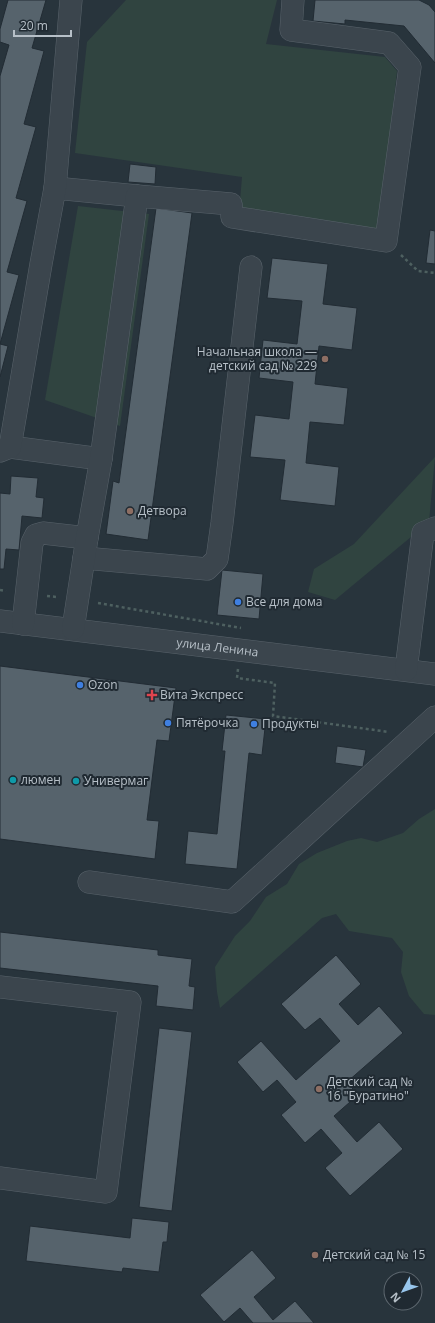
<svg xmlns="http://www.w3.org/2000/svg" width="435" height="1323" font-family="'Open Sans',sans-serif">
<rect width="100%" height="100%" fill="#28343c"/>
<g fill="#304440">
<path d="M126 0H277L266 44 385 57 397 71 379 232 239 213 242 177 75 153 87 42Z"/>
<path d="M78 206 149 214 120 426 45 400Z"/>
<path d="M435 457 429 522 335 600 308 592 314 569 354 544Z"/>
<path d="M435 809V1015L424 1014 409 996 401 972 403 952 392 938 349 931 336 914 322 918 220 1008 217 992 215 967 235 936 250 921 266 897 287 884 299 864 317 853 347 841 361 838 377 842 403 833 419 819Z"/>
</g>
<g fill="#56636c" stroke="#222c34">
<path d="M8 0H46L32 48 44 51 24 124 36 127 16 198 27 201 7 272 19 275 0 344 8 346 0 377V76L9 45 0 42V29Z"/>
<path d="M315 0H419L429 5 435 12V63L404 26 345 20V24L313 21Z"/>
<path d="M130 164 156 167 155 184 128 182Z"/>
<path d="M156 208 192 213 148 540 106 534 113 481 119 483Z"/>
<path d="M430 230 435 231V264L426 263Z"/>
<path d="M272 258 328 264 323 304 357 308 352 350 319 346 315 384 348 388 344 425 310 422 306 463 339 467 335 506 280 500 285 460 250 457 255 415 289 419 293 382 259 378 263 340 297 344 302 301 267 298Z"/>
<path d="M11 476 38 478 36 497 44 498 42 518 22 516 19 550 6 549 4 569H0V493L10 494Z"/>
<path d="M222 570 263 574 259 619 217 615Z"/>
<path d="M0 666 176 688 169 741 157 740 147 820 159 821 155 859 0 839Z"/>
<path d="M226 715 266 719 262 755 249 753 237 869 185 864 188 831 217 834 225 751H222Z"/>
<path d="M337 746 366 750 363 767 335 763Z"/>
<path d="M0 932 158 950V955L192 959 189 986 195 987 193 1010 156 1006 158 986 0 968Z"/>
<path d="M336 955 361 984 339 1004 358 1025 379 1006 403 1033 347 1082 358 1095 334 1116 357 1142 379 1122 403 1149 350 1196 325 1168 342 1153 321 1129 305 1143 281 1115 296 1102 277 1080 263 1092 237 1062 261 1041 296 1080 340 1041 320 1018 305 1030 281 1004Z"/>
<path d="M159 1028 192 1032 172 1211 139 1207Z"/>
<path d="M132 1218 169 1222 167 1242H163L159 1272 123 1268 122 1272 26 1261 30 1226 130 1238Z"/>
<path d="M252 1250 276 1278 254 1297 273 1320 295 1301 314 1323H253L240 1308 224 1322 200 1295Z"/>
</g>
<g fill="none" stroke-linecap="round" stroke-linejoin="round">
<g stroke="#59636b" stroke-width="23">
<g id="minor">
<path d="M55 188 137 196"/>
<path d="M10 447 101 459"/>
<path d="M0 451 10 447 41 264 55 188 71 0"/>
<path d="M84 558 207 569 217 559 222 523 251 267"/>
<path id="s1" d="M0 621 435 674"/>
<path d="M23 624 32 543 36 535 43 533 87 538"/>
<path d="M73 629 87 538 101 459 137 196 231 204 232 217 386 241 410 67 389 43 291 30 293 0"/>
<path d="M406 670 423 533 435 528"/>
<path d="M89 882 232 902 435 717"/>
<path d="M0 987 130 1002 106 1192 0 1178"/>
</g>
</g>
<g stroke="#4e6060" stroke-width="2.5" stroke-dasharray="3 3" stroke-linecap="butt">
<path d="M401 255 418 271 435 273"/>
<path d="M0 590 6 591"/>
<path d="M47 596 57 597"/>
<path d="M98 603 241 628"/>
<path d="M238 669 237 678 275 683 273 716 389 732"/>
</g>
<use href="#minor" stroke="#3b454d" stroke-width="22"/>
</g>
<g fill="#8d6e63" stroke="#202a32" stroke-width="1.5">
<circle cx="325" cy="359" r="4"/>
<circle cx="130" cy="511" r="4"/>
<circle cx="319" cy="1089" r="4"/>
<circle cx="315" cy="1255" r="4"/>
</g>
<g fill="#3f7fe0" stroke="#202a32" stroke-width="1.5">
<circle cx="238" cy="602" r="4"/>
<circle cx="80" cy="685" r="4"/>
<circle cx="168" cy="723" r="4"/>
<circle cx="254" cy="724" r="4"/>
</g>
<path fill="#e0444e" stroke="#202a32" stroke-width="1.5" d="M150 689h4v4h4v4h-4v4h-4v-4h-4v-4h4z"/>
<g fill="#0f9aa8" stroke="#202a32" stroke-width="1.5">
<circle cx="13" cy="780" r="4"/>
<circle cx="76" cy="781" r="4"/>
</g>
<g text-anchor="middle" stroke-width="4" stroke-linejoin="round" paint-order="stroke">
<g font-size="12" fill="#b7c0c8" stroke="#202a32" text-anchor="start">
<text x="317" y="356" text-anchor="end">Начальная школа —<tspan x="317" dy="14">детский сад № 229</tspan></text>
<text x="138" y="515">Детвора</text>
<text x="246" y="606">Все для дома</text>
<text x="88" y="689">Ozon</text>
<text x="160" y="699">Вита Экспресс</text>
<text x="176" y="727">Пятёрочка</text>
<text x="262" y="728">Продукты</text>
<text x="21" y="784">люмен</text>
<text x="84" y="785">Универмаг</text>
<text x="327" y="1086">Детский сад №<tspan x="327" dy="14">16 "Буратино"</tspan></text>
<text x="323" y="1259">Детский сад № 15</text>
</g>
<g font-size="12" fill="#b7c0c8" stroke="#202a32">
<text dy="4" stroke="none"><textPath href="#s1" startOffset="219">улица Ленина</textPath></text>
</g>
</g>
<g transform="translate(403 1291) rotate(229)"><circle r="19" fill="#202a32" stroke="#5c666e"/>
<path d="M0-3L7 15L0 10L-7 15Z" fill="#98c6ec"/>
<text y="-6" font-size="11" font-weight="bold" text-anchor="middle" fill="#b7c0c8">N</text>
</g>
<path d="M14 30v6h57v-6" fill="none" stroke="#b7c0c8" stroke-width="2"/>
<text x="20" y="30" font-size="12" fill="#b7c0c8" stroke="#202a32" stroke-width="3" paint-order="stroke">20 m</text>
</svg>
